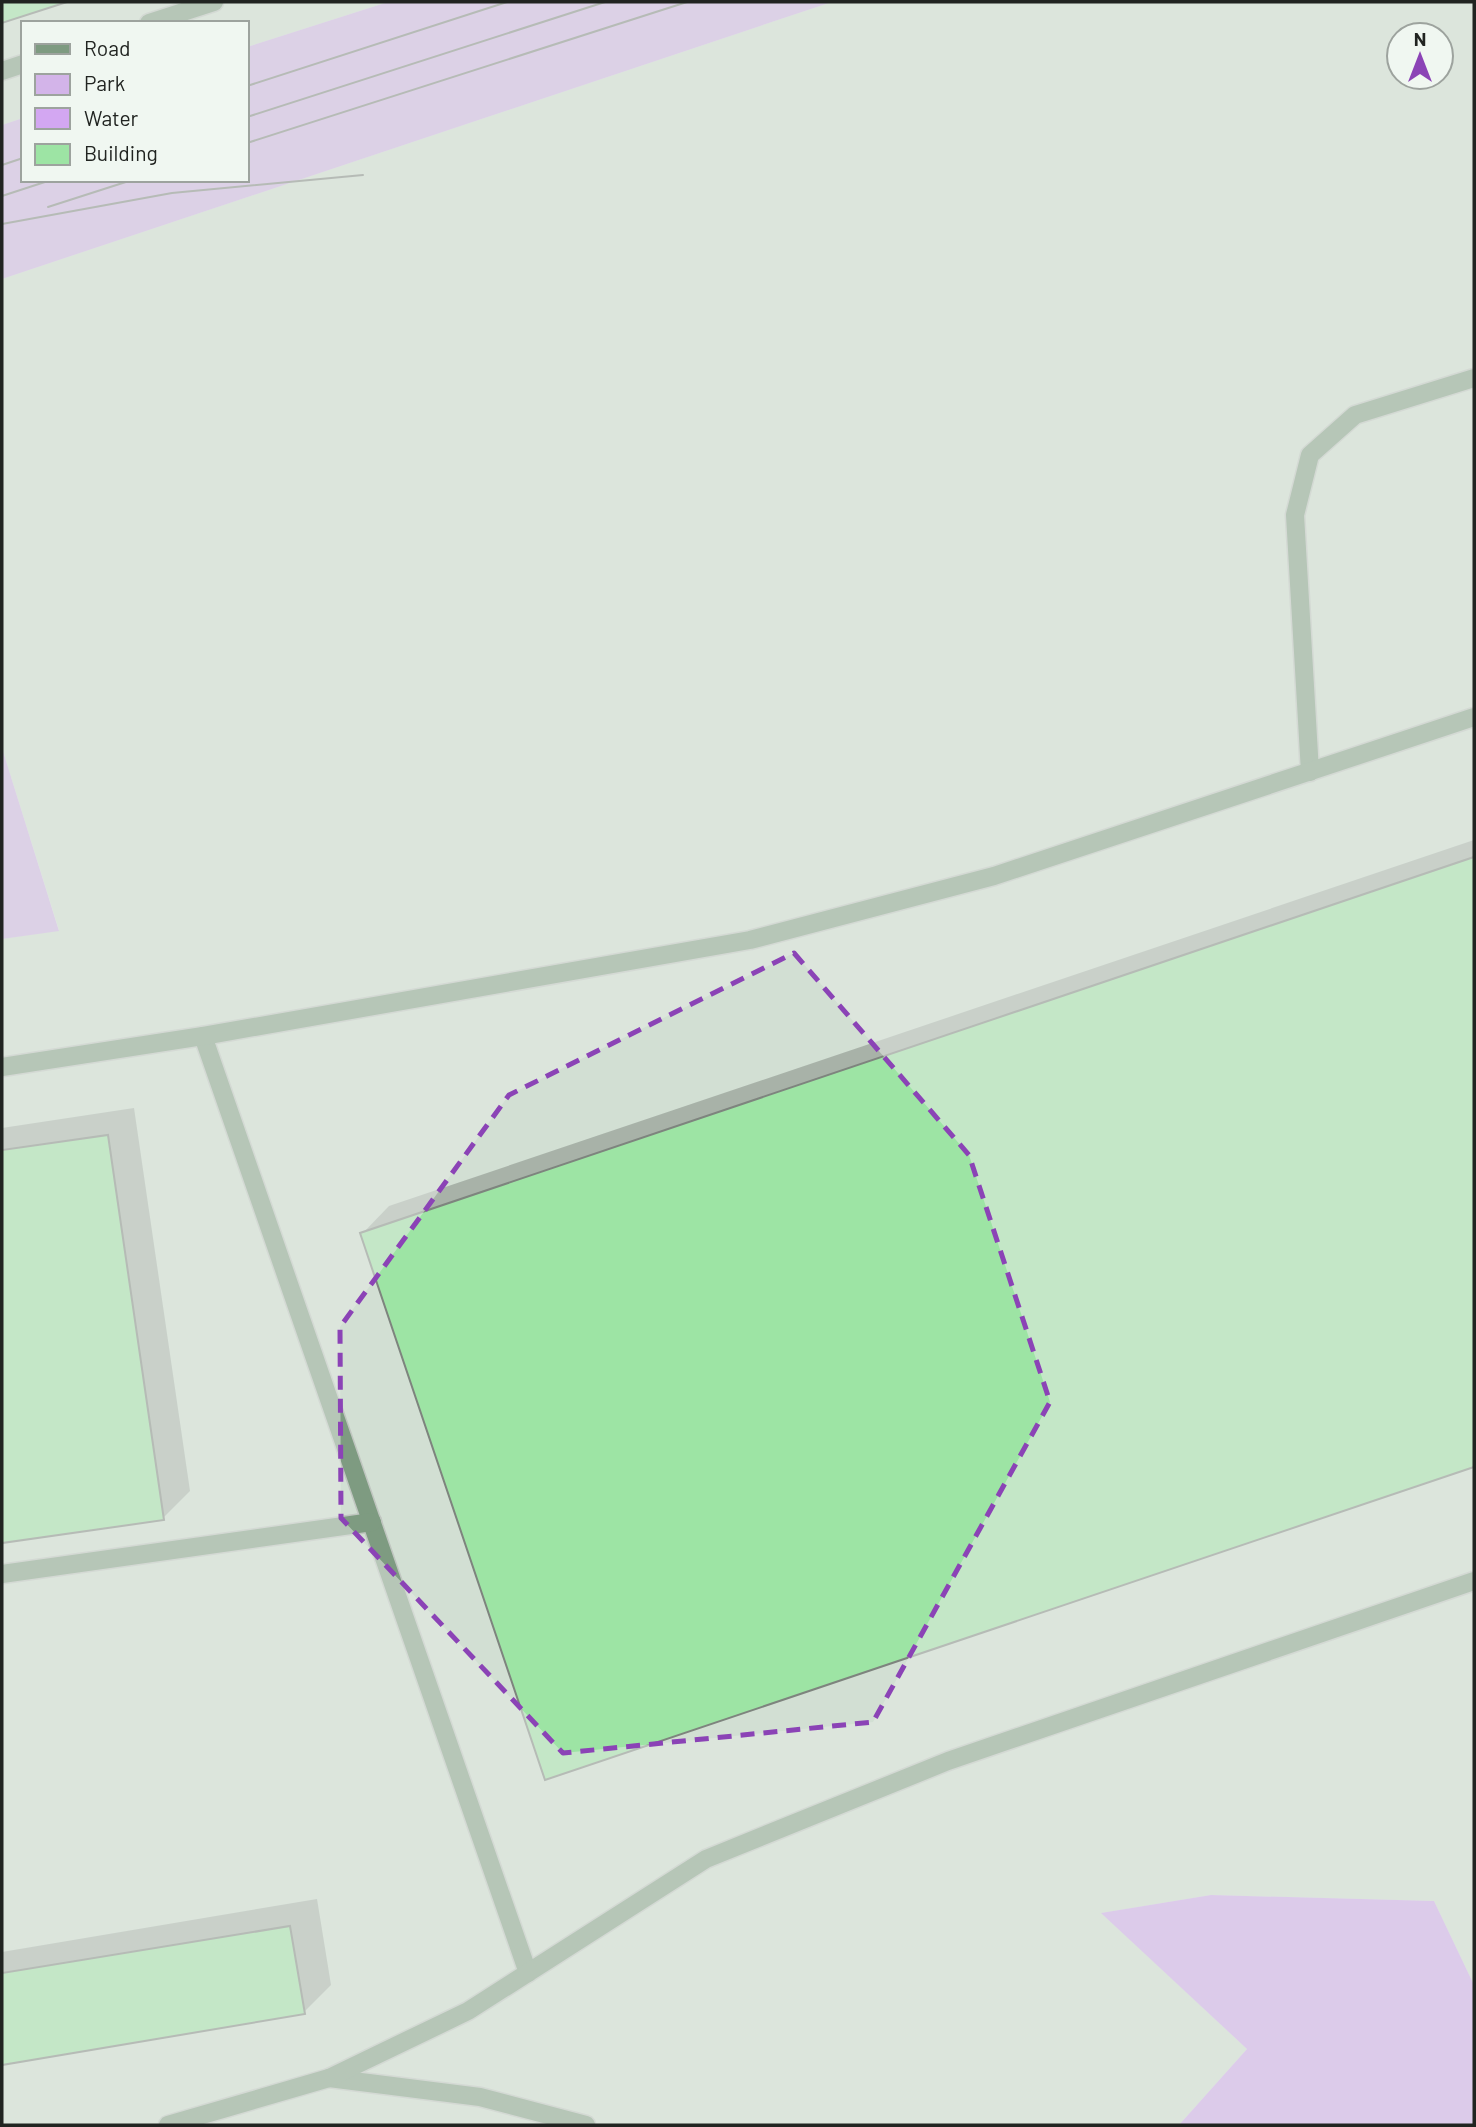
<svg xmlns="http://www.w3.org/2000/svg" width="1476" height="2127" font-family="Barlow,sans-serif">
<rect width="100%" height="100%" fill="#e3eae3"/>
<g fill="#d2dfd3" fill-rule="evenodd">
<path d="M2 2H388L247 47V23H23V118L2 125Z"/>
<path d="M832 2H1474V1985L1434 1901 1211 1895 1102 1913 1247 2049 1179 2125H2V939L59 930 2 748V279ZM1399 35H1441V77H1399Z"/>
</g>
<g fill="#d3b4e9">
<path d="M388 2H832L2 279V125L23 118V180H247V47Z"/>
<path d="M2 748 59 931 2 939Z"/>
</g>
<path fill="#d3a7f2" d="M1211 1895 1434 1901 1474 1985V2125H1179L1247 2049 1101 1913Z"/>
<g fill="#0003">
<path d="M1474 840V1465L546 1778 362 1234 389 1206Z"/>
<path d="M134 1108 190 1491 163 1518 2 1541V1128Z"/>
<path d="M317 1899 331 1985 304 2012 2 2063V1952Z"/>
</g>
<g fill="#9de4a4" stroke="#7e847e" stroke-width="2">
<path d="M2 2H67L2 23Z"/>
<path d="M1474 857V1467L545 1780 360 1233Z"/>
<path d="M108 1135 164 1520 2 1543V1150Z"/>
<path d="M290 1926 305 2014 2 2065V1973Z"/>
</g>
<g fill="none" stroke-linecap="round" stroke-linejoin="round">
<g stroke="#c0c6c0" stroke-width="21">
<g id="minor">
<path d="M149 23 214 2"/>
<path d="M2 71 23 64"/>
<path d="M1310 772 1295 515 1310 455 1355 415 1474 378"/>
<path d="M203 1036 528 1973"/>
<path d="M2 1067 203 1036 750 940 994 876 1474 717"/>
<path d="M2 1574 372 1522"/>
<path d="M329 2078 480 2097 586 2125"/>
<path d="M168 2125 329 2078 468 2011 706 1859 948 1761 1474 1581"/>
</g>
</g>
<use href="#minor" stroke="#7e9b81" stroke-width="18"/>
<g stroke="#7f847f" stroke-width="2">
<path d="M247 86 507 2"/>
<path d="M247 117 605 2"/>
<path d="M247 143 687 2"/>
<path d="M2 165 23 158"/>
<path d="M2 196 51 180"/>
<path d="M48 207 132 180"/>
<path d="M2 224 172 193 363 175"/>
</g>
</g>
<path d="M0 0H1476V2127H0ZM794 953 969 1155 1050 1402 873 1722 563 1753 341 1518 340 1327 509 1095Z" fill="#e3eae3" fill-opacity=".55" fill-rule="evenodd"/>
<path fill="none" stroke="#8b43b6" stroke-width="5" stroke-dasharray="14 9" stroke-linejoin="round" d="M794 953 969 1155 1050 1402 873 1722 563 1753 341 1518 340 1327 509 1095Z"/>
<rect width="1476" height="2127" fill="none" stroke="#212421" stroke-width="7"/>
<rect x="21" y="21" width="228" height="161" fill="#f0f7f1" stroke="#9da39e" stroke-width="2"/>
<rect x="35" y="44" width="35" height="10" fill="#7e9b81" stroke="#9da39e" stroke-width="2"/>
<text x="84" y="56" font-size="21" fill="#212421">Road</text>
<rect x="35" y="74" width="35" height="21" fill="#d3b4e9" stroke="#9da39e" stroke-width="2"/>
<text x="84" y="91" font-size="21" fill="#212421">Park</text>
<rect x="35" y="108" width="35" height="21" fill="#d3a7f2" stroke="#9da39e" stroke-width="2"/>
<text x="84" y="126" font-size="21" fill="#212421">Water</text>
<rect x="35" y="144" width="35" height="21" fill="#9de4a4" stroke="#9da39e" stroke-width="2"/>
<text x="84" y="161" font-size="21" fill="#212421">Building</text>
<g transform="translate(1420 56)"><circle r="33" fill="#f0f7f1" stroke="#9da39e" stroke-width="2"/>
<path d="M0-5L12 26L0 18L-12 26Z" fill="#8b43b6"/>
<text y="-10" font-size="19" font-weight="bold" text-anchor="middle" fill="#212421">N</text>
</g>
</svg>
